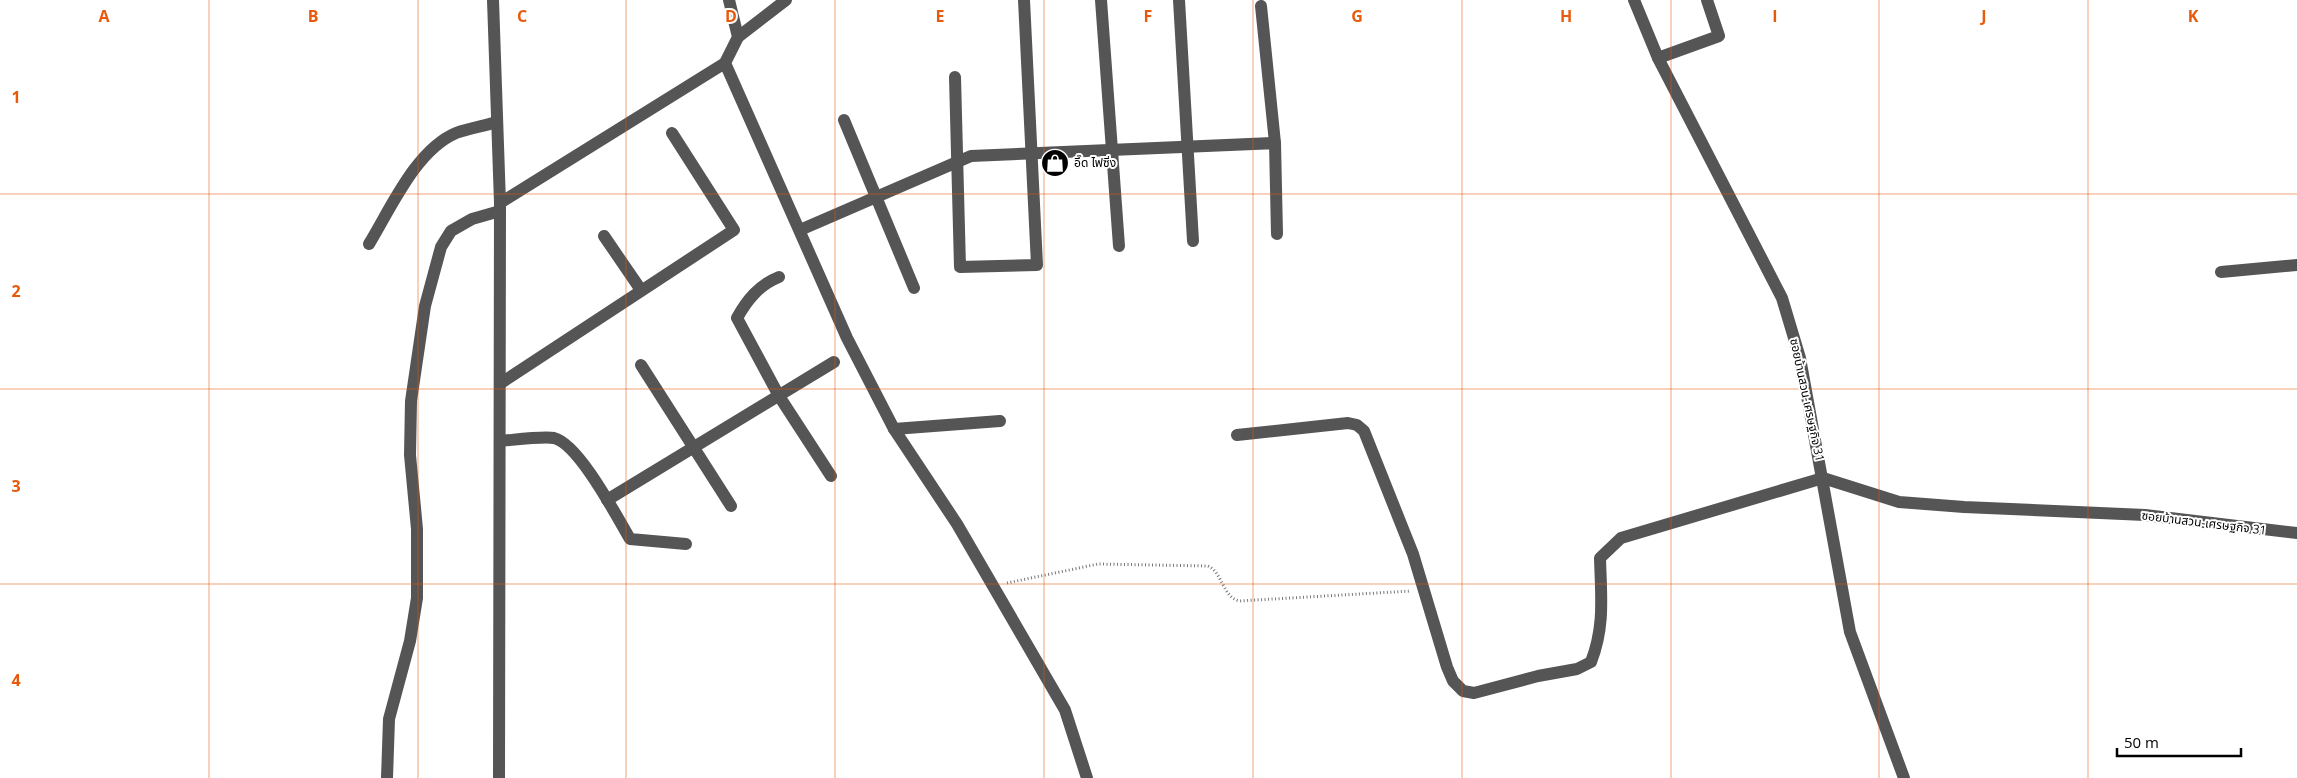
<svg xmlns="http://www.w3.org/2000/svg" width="2297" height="778" font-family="'Open Sans','Noto Sans Thai',sans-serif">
<rect width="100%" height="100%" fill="#fff"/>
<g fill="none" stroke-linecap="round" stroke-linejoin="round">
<path stroke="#777" stroke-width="3" stroke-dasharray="1 2.5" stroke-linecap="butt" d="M1007 583 1098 564 1208 566C1223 573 1222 596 1239 601L1411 591"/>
<g stroke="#555" stroke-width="12">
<path d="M493 0 500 203 499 778"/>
<path d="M729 0 738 37 725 63 847 338 894 429 957 524 1065 710 1087 778"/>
<path d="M1101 0 1119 246"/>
<path d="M1179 0 1193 241"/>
<path d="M1634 0 1658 58 1782 298 1800 358 1850 632 1904 778"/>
<path d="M1261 6 1275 143"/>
<path d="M738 37 786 0"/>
<path d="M1658 58 1719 36 1707 0"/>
<path d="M955 77 960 267 1037 265 1024 0"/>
<path d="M844 120 914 288"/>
<path d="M500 203 725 63"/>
<path d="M800 230 971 156 1275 143 1277 234"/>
<path d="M604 236 641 290"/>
<path d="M369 244C391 208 416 150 456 133 469 128 484 126 497 122"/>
<path d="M2221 272 2297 265"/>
<path d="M779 277C759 285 747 300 737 318L779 396 831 476"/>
<path d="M641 365 731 506"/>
<path d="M501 383 734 230 672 133"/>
<path d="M894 429 1000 421"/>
<path d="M1237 435 1348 423 1357 425 1364 431 1413 554 1447 667 1453 681 1463 691 1474 693 1538 676 1577 669 1591 662C1605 626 1601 596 1600 558L1621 538 1823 478"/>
<path d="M500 441C513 440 543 436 554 438 579 444 617 517 630 539L686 544"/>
<path d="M1823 478 1899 502 1964 507 2145 515 2297 533"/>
<path d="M607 500 834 362"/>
<path d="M387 778 389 719 410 641 417 598V529L410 455 411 401 425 306 441 247 451 231 472 219 500 211"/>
</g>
</g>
<path fill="none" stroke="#e8590c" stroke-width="1" stroke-opacity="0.55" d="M209 0V778M418 0V778M626 0V778M835 0V778M1044 0V778M1253 0V778M1462 0V778M1671 0V778M1879 0V778M2088 0V778M0 194H2297M0 389H2297M0 584H2297"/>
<defs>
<g id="shop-disc" transform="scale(1.4375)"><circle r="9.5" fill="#000" stroke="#fff"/><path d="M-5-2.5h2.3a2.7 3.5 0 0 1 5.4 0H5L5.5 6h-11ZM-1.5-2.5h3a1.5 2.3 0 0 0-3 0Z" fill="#fff"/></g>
</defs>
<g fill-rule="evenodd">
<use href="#shop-disc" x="1055" y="163"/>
</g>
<g text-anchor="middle" stroke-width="4" stroke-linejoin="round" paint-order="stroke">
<g font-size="12" fill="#000" stroke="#fff" text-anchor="start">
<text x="1074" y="167">อี๊ด ไฟซิ่ง</text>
</g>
<g font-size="12" fill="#000" stroke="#fff">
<text transform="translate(1807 400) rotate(78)" y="4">ซอยบ้านสวน-เศรษฐกิจ 31</text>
<text transform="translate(2204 523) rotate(7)" y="4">ซอยบ้านสวน-เศรษฐกิจ 31</text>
</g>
</g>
<g font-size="16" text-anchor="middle" font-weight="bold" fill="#e8590c" stroke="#fff" stroke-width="4" stroke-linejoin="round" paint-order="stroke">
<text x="104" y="22">A</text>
<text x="313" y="22">B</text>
<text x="522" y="22">C</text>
<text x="731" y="22">D</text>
<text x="940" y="22">E</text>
<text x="1148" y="22">F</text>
<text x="1357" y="22">G</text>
<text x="1566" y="22">H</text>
<text x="1775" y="22">I</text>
<text x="1984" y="22">J</text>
<text x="2193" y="22">K</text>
<text x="16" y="103">1</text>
<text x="16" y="297">2</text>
<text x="16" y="492">3</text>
<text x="16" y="686">4</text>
</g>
<path d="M2117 748v8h124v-8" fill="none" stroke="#000000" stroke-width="2.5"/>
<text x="2124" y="748" font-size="15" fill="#000000" stroke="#ffffff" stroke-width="4" paint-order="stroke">50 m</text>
</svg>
